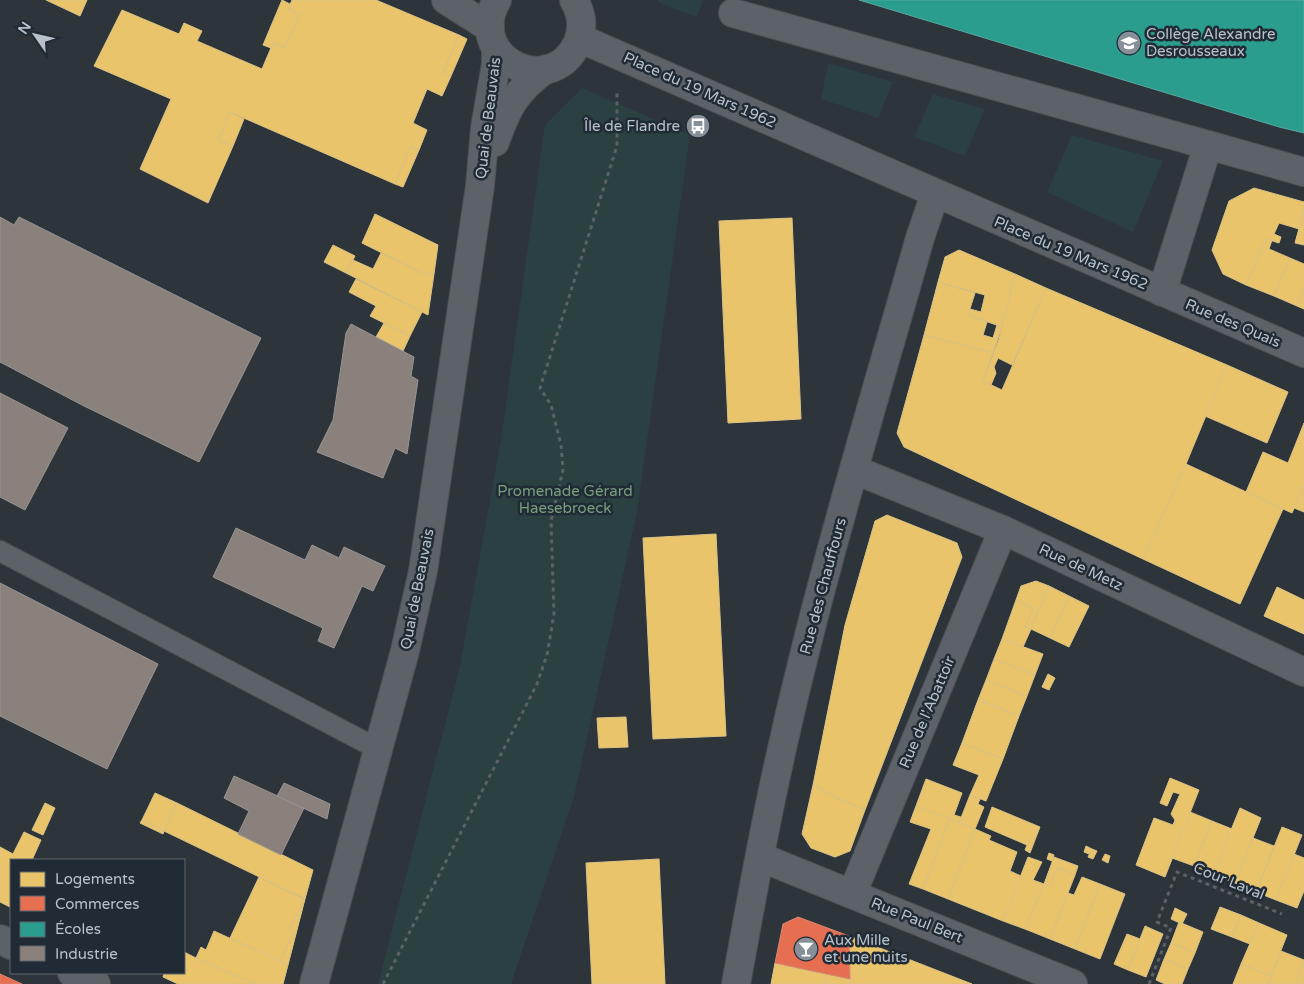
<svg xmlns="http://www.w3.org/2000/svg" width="1304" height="984" font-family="'Varela Round',sans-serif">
<rect width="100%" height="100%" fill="#2d343a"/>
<g fill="#2a4041">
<path d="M658 0H704L696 17 657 2Z"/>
<path d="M828 63 893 82 878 118 821 99Z"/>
<path d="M582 88 690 135 637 512 574 797 511 984H378L460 666 501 439 545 125Z"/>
<path d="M933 94 985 109 965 156 914 137Z"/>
<path d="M1072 135 1163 161 1133 232 1047 192Z"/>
</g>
<g fill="#e9c46a" stroke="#dac387">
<path d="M46 0H87L80 16Z"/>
<path d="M282 0 290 4 288 9 300 14 285 48 273 43 271 48 263 45Z"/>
<path d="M292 0H376L459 35 443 73 451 76 442 96 427 89 413 123 427 130 419 150 411 146 395 184 230 112 218 140 233 146 208 203 140 169 171 99 94 66 122 10 179 34 184 23 202 31 197 41 262 69 273 43 285 48 300 14 288 9Z"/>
<path d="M459 35 467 39 451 76 443 73Z"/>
<path d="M230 112 244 119 233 146 218 140Z"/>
<path d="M411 146 419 150 403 187 395 184Z"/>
<path d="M1254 188 1304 202V210L1299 229 1279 223 1274 234 1281 237 1279 243 1266 239 1246 285 1223 274 1212 250 1229 201Z"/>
<path d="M1304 210V245L1295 243Z"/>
<path d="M375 214 438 245 434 274H424L362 243Z"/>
<path d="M792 218 801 419 728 423 719 221Z"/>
<path d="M1266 239 1272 240 1269 249 1290 258 1274 296 1246 285Z"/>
<path d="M333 245 355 256 346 273 324 262Z"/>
<path d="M959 250 1015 274 1002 327 968 315 970 309 981 312 985 295 938 282 945 257Z"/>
<path d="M381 253 424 274H434L428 315 346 273 353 260 373 269Z"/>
<path d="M1290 258 1304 264V289L1297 306 1274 296Z"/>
<path d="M1015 274 1046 288 1012 365 998 358 994 367 996 373 991 385 983 381 999 339Z"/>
<path d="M356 279 422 312 410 336 370 316 376 306 349 292Z"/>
<path d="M938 282 975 293 968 315 987 322 983 335 993 338 997 325 1002 327 993 353 924 335Z"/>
<path d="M1046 288 1227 365 1186 464 1143 559 904 447 897 433 924 335 993 353 983 381 1002 390Z"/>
<path d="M1304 289V309L1297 306Z"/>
<path d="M384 323 410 336 403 351 376 337Z"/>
<path d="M1227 365 1288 392 1267 443 1205 416Z"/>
<path d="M1304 423V485L1292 513 1246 492 1263 452 1288 463Z"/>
<path d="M1186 464 1283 509 1240 604 1143 559Z"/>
<path d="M1304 485V512L1294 508Z"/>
<path d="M887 515 957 543 962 557 865 810 837 798 813 785 845 625 875 521Z"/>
<path d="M716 534 726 736 653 739 643 538Z"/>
<path d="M1036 581 1049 586 1031 629 1025 627 1033 608 1016 600 1021 586Z"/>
<path d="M1049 586 1069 596 1050 638 1031 629Z"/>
<path d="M1277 587 1304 600V634L1264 616Z"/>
<path d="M1069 596 1089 606 1069 647 1050 638Z"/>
<path d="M1016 600 1033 608 1025 627 1031 629 1023 647 1002 639Z"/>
<path d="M1002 639 1043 654 1035 675 994 659Z"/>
<path d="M994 659 1035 675 1027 696 986 680Z"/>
<path d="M1048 674 1055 678 1049 690 1042 687Z"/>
<path d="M986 680 1027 696 1019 716 978 700Z"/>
<path d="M978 700 1019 716 1003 759 962 743Z"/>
<path d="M626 717 628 747 599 748 597 718Z"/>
<path d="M962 743 1003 759 986 801 970 795 979 775 953 765Z"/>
<path d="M1170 778 1199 790 1165 877 1136 865 1154 818 1173 825 1175 820 1171 814 1180 794 1173 792 1167 806 1160 803Z"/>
<path d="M926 779 962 793 954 815 961 817 959 823 916 806Z"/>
<path d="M813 785 837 798 865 810 850 851 835 857 811 848 802 834Z"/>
<path d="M155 793 177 803 164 831 142 820Z"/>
<path d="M970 795 980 799 978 804 984 807 975 829 959 823Z"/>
<path d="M45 803 55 808 43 835 32 830Z"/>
<path d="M177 803 313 870 305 899 164 831Z"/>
<path d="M916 806 950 819 923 889 909 884 931 829 910 822Z"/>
<path d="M992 807 1040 827 1030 853 1025 850 1027 845 985 827Z"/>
<path d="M1240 808 1261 818 1235 883 1213 874Z"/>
<path d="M1190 812 1212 821 1194 866 1172 858Z"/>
<path d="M950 819 975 829 948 899 923 889Z"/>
<path d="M142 820 164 831 163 834 140 823Z"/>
<path d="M1212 821 1232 829 1213 874 1194 866Z"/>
<path d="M1282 827 1302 835 1276 900 1256 892Z"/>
<path d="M975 829 991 836 989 840 1017 852 1010 871 1021 876 1003 921 948 899Z"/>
<path d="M24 832 41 840 32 860H11L10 907 0 902V847L13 854Z"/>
<path d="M1253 838 1274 846 1256 892 1235 883Z"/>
<path d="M1086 846 1092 849 1089 854 1084 852Z"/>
<path d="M1092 849 1097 851 1093 859 1088 857Z"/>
<path d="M1049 853 1054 855 1052 861 1047 859Z"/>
<path d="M1105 854 1110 856 1108 863 1102 860Z"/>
<path d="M1294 854 1304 858V891L1297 908 1276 900Z"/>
<path d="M1028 857 1042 862 1033 880 1044 884 1025 929 1003 921Z"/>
<path d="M1054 857 1078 866 1075 875 1059 868 1057 869 1050 886 1044 884Z"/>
<path d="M659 859 665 984H592L586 863Z"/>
<path d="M1059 868 1075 875 1050 939 1025 929 1044 884 1050 886 1057 869Z"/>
<path d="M259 877 304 899 290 930 294 932 280 962 230 938Z"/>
<path d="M1082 877 1100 884 1075 949 1050 939 1068 893 1074 895Z"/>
<path d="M1100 884 1125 894 1100 959 1075 949Z"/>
<path d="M304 899H305L288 965 280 962 294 932 290 930Z"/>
<path d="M1220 907 1241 915 1232 937 1211 929Z"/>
<path d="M1175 908 1187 914 1182 924 1171 919Z"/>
<path d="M1241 915 1259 923 1250 944 1232 937Z"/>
<path d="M1179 922 1203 932 1195 953 1171 943Z"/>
<path d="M1259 923 1287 935 1271 976 1241 964Z"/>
<path d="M1145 926 1163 934 1146 977 1128 970Z"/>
<path d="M214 931 288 965 283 984H255L196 958 201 947 206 950Z"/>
<path d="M1127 934 1140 939 1128 970 1114 964Z"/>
<path d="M849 936 972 984H850Z"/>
<path d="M1171 943 1195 953 1188 969 1164 959Z"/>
<path d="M1281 951 1304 960 1295 984H1268Z"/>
<path d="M184 952 196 958 255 984H178L163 977 164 973H184Z"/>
<path d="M1164 959 1188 969 1182 984H1165L1156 980Z"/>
<path d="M1304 960V984H1295Z"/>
<path d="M775 963 826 974V984H771Z"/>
<path d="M1241 964 1271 976 1268 984H1233Z"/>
<path d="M826 974 850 979V984H826Z"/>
</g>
<g fill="#e76f51" stroke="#d98875">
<path d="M798 917 849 936 850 979 775 963 783 924Z"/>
<path d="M0 974 22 984H0Z"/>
</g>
<path fill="#2a9d8f" stroke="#55a8a1" d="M859 0H1304V133L1279 127Z"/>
<g fill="#8a817c" stroke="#989493">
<path d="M0 217 14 225 19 217 261 338 199 462 84 406 0 362Z"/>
<path d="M351 324 414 357 411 376 418 380 407 454 395 448 383 478 317 452 333 420 346 333Z"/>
<path d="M0 393 68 428 25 510 0 497Z"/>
<path d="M236 528 305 560 312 545 339 558 344 547 385 566 373 591 362 586 334 648 318 641 323 628 213 577Z"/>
<path d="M0 583 158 664 107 769 0 716Z"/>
<path d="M234 776 304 808 281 855 238 834 249 811 224 798Z"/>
<path d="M284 783 330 804 327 819 277 796Z"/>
</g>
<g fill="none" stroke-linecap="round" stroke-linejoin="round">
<g stroke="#4b5054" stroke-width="22">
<path id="service" d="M0 551 378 749"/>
</g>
<g stroke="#4b5054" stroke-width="30">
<path id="pedestrian" d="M733 13 1208 145 1162 292"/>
</g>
<g stroke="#4b5054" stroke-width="30">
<g id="minor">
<path d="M446 0 490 28"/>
<path d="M497 0C464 57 549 101 577 44 584 29 582 14 574 0"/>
<path d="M579 38 1304 353"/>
<path d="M495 142C507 108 515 91 546 69"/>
<path d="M1208 145 1304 172"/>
<path d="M855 470 1003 530 1304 672"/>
<path d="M760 857 1073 984"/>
<path d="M852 894 1003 530"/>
<path d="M0 939 11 945"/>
<path d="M72 973 96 984"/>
<path d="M314 984 405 651 423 571 480 186 485 128 496 64V49"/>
<path d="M736 984C748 919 759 855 773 790 812 604 868 421 920 238L935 194"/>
</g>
</g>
<g stroke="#5b6165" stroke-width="3" stroke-dasharray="4 4" stroke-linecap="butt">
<path d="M383 984 537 684 547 655 554 614 551 521 563 470 561 445 551 405 540 388 617 146V90"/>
<path d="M1149 984 1171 928 1157 922 1177 872 1282 914"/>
</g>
<use href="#service" stroke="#5d6268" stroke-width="20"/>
<use href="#pedestrian" stroke="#5d6268" stroke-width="28"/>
<use href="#minor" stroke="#5d6268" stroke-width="28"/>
</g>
<defs>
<g id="school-disc" transform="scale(1.25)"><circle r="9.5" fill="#879098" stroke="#202b35"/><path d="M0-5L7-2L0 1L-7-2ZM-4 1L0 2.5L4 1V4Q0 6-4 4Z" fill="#fff"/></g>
<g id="bus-disc" transform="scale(1.25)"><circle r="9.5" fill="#879098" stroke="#202b35"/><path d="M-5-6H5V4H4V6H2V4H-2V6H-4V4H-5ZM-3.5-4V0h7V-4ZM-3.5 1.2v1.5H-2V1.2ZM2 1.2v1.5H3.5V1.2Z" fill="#fff"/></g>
<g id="bar-disc" transform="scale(1.25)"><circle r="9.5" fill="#879098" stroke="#202b35"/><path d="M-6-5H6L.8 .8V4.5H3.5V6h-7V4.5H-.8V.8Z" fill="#fff"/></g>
</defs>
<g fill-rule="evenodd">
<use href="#school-disc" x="1129" y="43"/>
<use href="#bus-disc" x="698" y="126"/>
<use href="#bar-disc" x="806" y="949"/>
</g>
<g text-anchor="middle" stroke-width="5" stroke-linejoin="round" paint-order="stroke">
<g font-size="15" fill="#b8c1ca" stroke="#202b35" text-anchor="start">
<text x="1146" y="39">Collège Alexandre<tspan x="1146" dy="17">Desrousseaux</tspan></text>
<text x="680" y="131" text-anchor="end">Île de Flandre</text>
<text x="824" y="945">Aux Mille<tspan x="824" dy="17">et une nuits</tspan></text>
</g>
<g font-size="15" fill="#b8c1ca" stroke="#202b35">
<text transform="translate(700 90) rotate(24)" y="5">Place du 19 Mars 1962</text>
<text transform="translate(488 118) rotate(-83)" y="5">Quai de Beauvais</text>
<text transform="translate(1071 253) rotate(23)" y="5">Place du 19 Mars 1962</text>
<text transform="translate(1233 323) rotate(23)" y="5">Rue des Quais</text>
<text transform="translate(1081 567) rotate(25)" y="5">Rue de Metz</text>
<text transform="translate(823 586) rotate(-75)" y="5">Rue des Chauffours</text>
<text transform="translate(417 589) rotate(-79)" y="5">Quai de Beauvais</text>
<text transform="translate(927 712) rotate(-67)" y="5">Rue de l'Abattoir</text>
<text transform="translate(1229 881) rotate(22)" y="5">Cour Laval</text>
<text transform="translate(917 920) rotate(22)" y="5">Rue Paul Bert</text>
</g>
<g font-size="15" fill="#779e7d" stroke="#202b35">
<text x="565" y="496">Promenade Gérard<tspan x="565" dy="17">Haesebroeck</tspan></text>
</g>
</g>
<rect x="10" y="859" width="175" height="115" fill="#202b35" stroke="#5d6771"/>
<rect x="20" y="872" width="25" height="15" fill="#e9c46a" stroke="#5d6771"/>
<text x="55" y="884" font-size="15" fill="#b8c1ca">Logements</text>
<rect x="20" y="896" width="25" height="15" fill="#e76f51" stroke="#5d6771"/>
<text x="55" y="909" font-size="15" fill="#b8c1ca">Commerces</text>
<rect x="20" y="922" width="25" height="15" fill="#2a9d8f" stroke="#5d6771"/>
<text x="55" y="934" font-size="15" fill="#b8c1ca">Écoles</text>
<rect x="20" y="946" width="25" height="15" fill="#8a817c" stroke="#5d6771"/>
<text x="55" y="959" font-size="15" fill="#b8c1ca">Industrie</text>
<g transform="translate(35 35) rotate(304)" stroke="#202b35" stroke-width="4" paint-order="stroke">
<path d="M0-4L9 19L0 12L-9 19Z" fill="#b8c1ca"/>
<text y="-8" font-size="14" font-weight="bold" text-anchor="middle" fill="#b8c1ca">N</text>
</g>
</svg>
